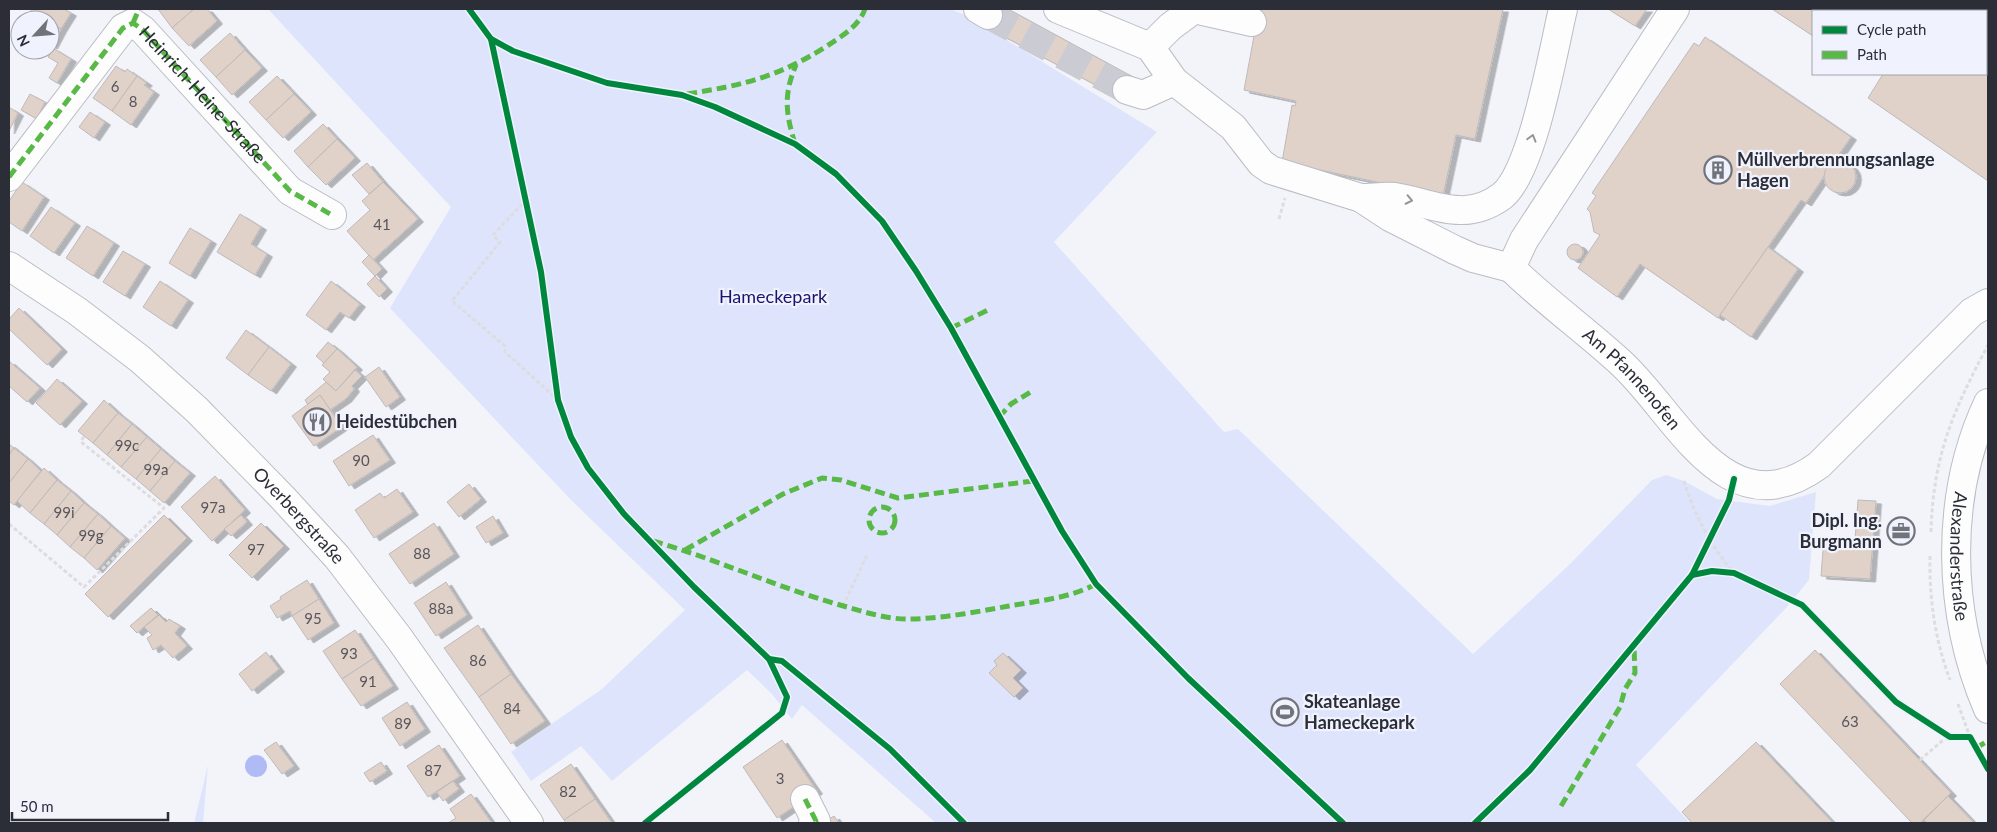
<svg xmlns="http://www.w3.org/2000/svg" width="1997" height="832" font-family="Lato,sans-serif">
<defs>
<filter id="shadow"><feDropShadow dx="5.5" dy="3" stdDeviation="0" flood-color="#0004"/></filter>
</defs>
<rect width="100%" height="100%" fill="#f3f4fa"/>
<g fill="#dee4fc">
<path d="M268 9H950L983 22 982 25 1157 132 1054 242 1224 432 1238 429 1473 654 1569 565 1652 480 1666 475 1684 481 1717 499 1770 506 1816 492 1809 580 1786 608 1636 765 1690 823H936L802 705 792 719 771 693 747 670 612 781 581 746 531 781 511 752 602 689 685 610 572 501 390 308 451 207Z"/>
<path d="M208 765 203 823H194Z"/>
</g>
<circle fill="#b0bbf6" cx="256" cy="766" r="11"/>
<g fill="#e0d1c9" stroke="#bebaba" filter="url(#shadow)">
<path d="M32 9H64L71 13 61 29 50 23V20H45L30 12Z"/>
<path d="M158 9H194L172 28Z"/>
<path d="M194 9H207L217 21 189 46 172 28Z"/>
<path d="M991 9H1008L1133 77 1122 99 982 25Z"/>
<path d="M1259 9H1503L1475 139 1456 135 1443 196 1282 162 1292 105 1295 106 1296 101 1244 90Z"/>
<path d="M1608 9H1647L1635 26Z"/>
<path d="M1772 9H1837L1841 11H1813V36Z"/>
<path d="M1927 9H1969L1973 11H1925Z"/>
<path d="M1969 9H1988V22L1986 20V11H1973Z"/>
<path d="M30 12 45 20H25Z"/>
<path d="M1986 20 1988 22V181L1868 98 1883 74H1986Z"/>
<path d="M50 23 61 29 52 46 50 45Z"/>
<path d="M230 33 245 50 216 77 200 60Z"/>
<path d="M1705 37 1851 137 1806 203 1801 200 1718 318 1640 264 1617 297 1578 268 1600 235 1594 232 1590 212 1587 209 1596 196 1592 193 1694 43 1699 46Z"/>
<path d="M53 48 71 59 57 83 49 78 58 63 48 57Z"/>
<path d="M245 50 262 68 232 95 216 77Z"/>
<path d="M116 66 125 72 127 69 137 76 112 111 93 98Z"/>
<path d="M137 76 147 83 144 85 154 92 131 125 112 111Z"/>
<path d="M277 76 294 94 266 120 249 102Z"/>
<path d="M30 94 45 102 37 119 21 110Z"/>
<path d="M294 94 311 112 283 138 266 120Z"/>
<path d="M9 107 18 113 9 131Z"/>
<path d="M90 112 105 122 94 138 79 127Z"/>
<path d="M323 124 337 139 308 167 294 151Z"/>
<path d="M337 139 355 158 326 185 308 167Z"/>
<circle cx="1840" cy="177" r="16"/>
<path d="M367 163 383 182 369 194 352 175Z"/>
<path d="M22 182 44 197 22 231 9 222V201Z"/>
<path d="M383 182 418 219 373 260 347 231 370 210 362 201Z"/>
<path d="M51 207 75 223 54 253 30 236Z"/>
<path d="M240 214 261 227 251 244 267 254 255 275 217 252Z"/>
<path d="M87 226 114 243 93 276 66 258Z"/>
<path d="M190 228 211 241 190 276 169 263Z"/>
<circle cx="1575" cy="252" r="8"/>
<path d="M1768 247 1798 269 1751 337 1720 315Z"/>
<path d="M123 251 145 264 125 296 103 282Z"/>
<path d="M369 255 382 269 375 276 362 262Z"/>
<path d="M375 276 387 289 379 297 367 284Z"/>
<path d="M160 281 188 300 171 326 143 307Z"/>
<path d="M331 281 360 304 349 318 340 312 326 330 306 315Z"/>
<path d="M19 308 62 349 47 365 9 329V319Z"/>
<path d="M246 330 269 347 248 375 226 358Z"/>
<path d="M328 342 337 349 324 363 316 356Z"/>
<path d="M269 347 291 364 271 391 248 375Z"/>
<path d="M337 349 357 367 336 391 323 379 330 372 322 365Z"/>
<path d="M9 361 40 388 27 402 9 386Z"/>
<path d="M379 367 400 397 386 407 365 377Z"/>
<path d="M355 370 362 376 352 386 354 389 346 399 330 410 320 395 308 405 305 400 326 382 336 391Z"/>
<path d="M57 379 82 401 60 425 36 403Z"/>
<path d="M320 395 342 427 314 446 292 416Z"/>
<path d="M104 400 118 413 93 443 78 431Z"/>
<path d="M118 413 132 424 107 455 93 443Z"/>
<path d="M132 424 147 437 121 467 107 455Z"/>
<path d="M373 435 390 460 349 486 333 461Z"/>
<path d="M147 437 161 449 136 479 121 467Z"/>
<path d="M9 444 14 448 9 455Z"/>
<path d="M14 448 28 459 9 483V455Z"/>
<path d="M161 449 175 461 150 491 136 479Z"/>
<path d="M28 459 41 471 14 505 9 501V483Z"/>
<path d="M175 461 190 473 164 503 150 491Z"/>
<path d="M44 468 57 480 30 513 17 501Z"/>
<path d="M215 476 245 510 212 541 181 507Z"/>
<path d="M57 480 71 491 44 524 30 513Z"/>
<path d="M469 484 481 499 459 517 447 502Z"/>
<path d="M397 489 413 512 374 538 355 510 380 493 384 498Z"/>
<path d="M71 491 84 503 57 535 44 524Z"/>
<path d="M1858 500 1876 501 1870 579 1821 576 1824 537 1855 540Z"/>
<path d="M84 503 98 514 70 547 57 535Z"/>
<path d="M98 514 111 526 84 558 70 547Z"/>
<path d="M164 515 187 538 108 617 85 594Z"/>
<path d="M241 515 247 522 231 536 224 529Z"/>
<path d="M493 516 503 533 486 543 476 527Z"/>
<path d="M261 523 284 546 252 578 229 555Z"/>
<path d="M434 523 454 554 410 584 389 554Z"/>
<path d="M111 526 125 538 97 570 84 558Z"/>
<path d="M307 580 319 599 292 616 290 611 277 618 270 606 281 599 280 597Z"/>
<path d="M446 582 467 615 436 636 414 603Z"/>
<path d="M319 599 334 623 308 640 292 616Z"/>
<path d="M151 608 158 615 137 633 130 626Z"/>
<path d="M159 615 166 622 169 619 180 626 175 633 187 646 173 658 161 645 153 650 147 638 152 635 144 627Z"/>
<path d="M478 625 511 674 479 697 444 648Z"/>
<path d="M355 630 374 658 342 679 323 651Z"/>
<path d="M1815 650 1951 793 1920 823H1912L1780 684Z"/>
<path d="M266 652 279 669 252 691 239 674Z"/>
<path d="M1003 653 1021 670 1013 678 1023 688 1014 697 989 673 997 665 994 661Z"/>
<path d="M374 658 393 686 361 706 342 679Z"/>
<path d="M511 674 545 721 511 744 479 697Z"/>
<path d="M407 702 425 729 400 746 382 718Z"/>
<path d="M782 740 817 791 777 818 743 767Z"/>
<path d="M276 742 294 766 282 774 264 750Z"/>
<path d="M1756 742 1833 823H1692L1682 812Z"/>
<path d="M439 745 460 776 428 797 407 766Z"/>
<path d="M381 762 387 771 370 782 364 773Z"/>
<path d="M571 764 595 799 564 820 540 785Z"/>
<path d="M453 781 459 789 443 801 437 792Z"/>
<path d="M471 794 492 823H448L456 818 450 809Z"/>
<path d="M1948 796 1974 823H1927L1924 820Z"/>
<path d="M595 799 612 823H566L564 820Z"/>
<path d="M834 816 839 823H823Z"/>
</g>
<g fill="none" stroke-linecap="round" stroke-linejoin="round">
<path stroke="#cbccd3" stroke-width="28" stroke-dasharray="28 14" stroke-linecap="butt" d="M988 15 1127 90"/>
<g stroke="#bbbcc4" stroke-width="30">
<g id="minor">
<path d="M978 9 988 15"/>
<path d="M1058 9 1150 47 1174 81 1233 127 1261 163 1271 170 1361 198 1390 217 1455 250 1473 258 1511 268"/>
<path d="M1194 9 1252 22"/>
<path id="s1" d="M1675 9 1524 240 1511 268C1546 302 1585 330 1620 362 1676 412 1726 533 1819 465L1972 312 1988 303"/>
<path d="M1150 47 1170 27 1194 9"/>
<path d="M1127 90 1143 95 1174 81"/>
<path d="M9 177 123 28 133 23 143 30 290 191 332 215"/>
<path d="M1361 198C1372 198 1384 196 1395 197 1416 200 1438 210 1459 210 1474 211 1490 205 1502 196 1533 171 1553 51 1563 9"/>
<path id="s2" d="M9 266 77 311 140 359 197 410 282 497 337 557 399 638 529 823"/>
<path d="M805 799 816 821 813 823"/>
</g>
</g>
<g stroke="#bbbcc4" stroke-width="30">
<g id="major">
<path id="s3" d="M1988 403C1944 497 1947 614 1988 709"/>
</g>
</g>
<g stroke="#dddddf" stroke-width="3" stroke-dasharray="4 2.5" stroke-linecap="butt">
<path d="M527 199 493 235 500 242 452 301 505 346V352L558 400"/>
<path d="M1279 219 1285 198"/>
<path d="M1684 481C1694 514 1711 547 1734 573"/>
<path d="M9 524 84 587 164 508 81 442 84 436"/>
<path d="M1931 532C1933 456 1953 411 1988 345"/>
<path d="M1930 556C1929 598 1935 640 1950 680"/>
<path d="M843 606 867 555"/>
<path d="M1958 704 1970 737"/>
<path d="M1920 760 1942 741 1950 737"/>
<path d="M1301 784 1304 781"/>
</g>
<use href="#minor" stroke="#fdfdfe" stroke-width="28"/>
<use href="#major" stroke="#fdfdfe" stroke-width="28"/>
<g stroke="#58b947" stroke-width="5" stroke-dasharray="10 5" stroke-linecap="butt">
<path d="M133 23 139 9"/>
<path d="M687 94C744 85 778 77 827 46 842 36 859 26 865 9"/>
<path d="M795 144C786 114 783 95 796 65"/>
<path id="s4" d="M9 177 123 28 133 23 143 30 290 191 332 215"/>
<path d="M951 328 988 310"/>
<path d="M999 417 1011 404 1032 391"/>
<circle cx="882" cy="520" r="13"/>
<path d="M653 541C716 559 776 587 840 605 861 611 885 619 907 619 940 619 976 612 1009 606 1038 601 1070 598 1096 584"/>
<path d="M685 550 783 494 822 478 841 480 898 498 1033 481"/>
<path d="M1976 748 1988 741"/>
<path d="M805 799 816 821 813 823"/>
<path d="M1561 806 1620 707 1625 689 1635 673 1634 646"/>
</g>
<g stroke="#f0f2fd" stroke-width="9">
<g id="cycleway">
<path d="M469 9 491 39 513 51 607 83 682 95 715 107 795 144 836 174 882 221 916 271 951 328 1062 531 1096 584 1188 678 1343 823"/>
<path d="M491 39 541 272 558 400 571 437 588 468 624 514 694 587 769 659 787 697 782 713 645 823"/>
<path d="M1692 575 1712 571 1734 573 1802 605 1896 702 1950 737H1970L1988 769"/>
<path d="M769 659 782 661 890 749 964 823"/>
<path d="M1475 823 1530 770 1692 575 1729 500 1734 479"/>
</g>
</g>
<use href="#cycleway" stroke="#00873e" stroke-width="6"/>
</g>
<defs><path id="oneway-chevron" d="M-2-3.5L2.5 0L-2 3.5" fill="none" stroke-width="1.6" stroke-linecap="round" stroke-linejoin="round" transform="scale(1.25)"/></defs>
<g stroke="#94959a">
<use href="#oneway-chevron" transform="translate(1532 138) rotate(-74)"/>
<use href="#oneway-chevron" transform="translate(1409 200) rotate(12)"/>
</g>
<defs>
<g id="building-ring" transform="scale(1.4375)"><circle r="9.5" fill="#f0f2fd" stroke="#71737b" stroke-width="1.5"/><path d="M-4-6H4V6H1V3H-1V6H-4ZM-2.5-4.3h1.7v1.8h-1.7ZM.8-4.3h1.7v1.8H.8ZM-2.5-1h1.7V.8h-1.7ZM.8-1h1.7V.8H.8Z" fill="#71737b"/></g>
<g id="restaurant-ring" transform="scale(1.4375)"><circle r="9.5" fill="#f0f2fd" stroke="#71737b" stroke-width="1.5"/><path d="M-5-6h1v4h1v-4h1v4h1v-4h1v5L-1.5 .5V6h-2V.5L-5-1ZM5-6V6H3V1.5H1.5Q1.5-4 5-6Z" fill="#71737b"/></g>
<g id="office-ring" transform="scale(1.4375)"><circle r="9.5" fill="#f0f2fd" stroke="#71737b" stroke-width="1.5"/><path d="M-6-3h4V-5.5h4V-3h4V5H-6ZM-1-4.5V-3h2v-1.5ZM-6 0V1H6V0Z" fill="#71737b"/></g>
<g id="stadium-ring" transform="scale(1.4375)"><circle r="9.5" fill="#f0f2fd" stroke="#71737b" stroke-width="1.5"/><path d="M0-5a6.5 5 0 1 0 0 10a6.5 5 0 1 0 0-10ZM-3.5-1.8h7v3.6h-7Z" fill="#71737b"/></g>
</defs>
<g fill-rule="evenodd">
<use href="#building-ring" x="1718" y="170"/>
<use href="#restaurant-ring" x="317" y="422"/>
<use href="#office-ring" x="1901" y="531"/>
<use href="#stadium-ring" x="1285" y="712"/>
</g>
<g text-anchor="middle" stroke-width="4.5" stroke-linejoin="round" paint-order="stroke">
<g font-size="15" fill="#58565c">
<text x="115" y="92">6</text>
<text x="133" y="107">8</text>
<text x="382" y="230">41</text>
<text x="127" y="451">99c</text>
<text x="361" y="466">90</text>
<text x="156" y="475">99a</text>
<text x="213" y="513">97a</text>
<text x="64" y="518">99i</text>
<text x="91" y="541">99g</text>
<text x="256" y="555">97</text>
<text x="422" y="559">88</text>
<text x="441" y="614">88a</text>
<text x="313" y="624">95</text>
<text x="349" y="659">93</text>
<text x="478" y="666">86</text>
<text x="368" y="687">91</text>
<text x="512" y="714">84</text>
<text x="1850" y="727">63</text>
<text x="403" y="729">89</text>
<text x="433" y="776">87</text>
<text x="780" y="784">3</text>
<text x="568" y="797">82</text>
</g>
<g font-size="18" fill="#2b2d37" stroke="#f0f2fd">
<text dy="6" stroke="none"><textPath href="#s4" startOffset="299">Heinrich-Heine-Straße</textPath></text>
<text dy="6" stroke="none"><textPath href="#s1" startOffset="471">Am Pfannenofen</textPath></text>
<text dy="6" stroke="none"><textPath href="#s2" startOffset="384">Overbergstraße</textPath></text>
<text dy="6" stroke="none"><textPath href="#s3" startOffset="158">Alexanderstraße</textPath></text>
</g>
<g font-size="18" font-weight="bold" fill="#2b2d37" stroke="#f0f2fd" text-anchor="start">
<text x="1737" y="166">Müllverbrennungsanlage<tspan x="1737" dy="21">Hagen</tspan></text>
<text x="336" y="428">Heidestübchen</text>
<text x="1882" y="527" text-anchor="end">Dipl. Ing.<tspan x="1882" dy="21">Burgmann</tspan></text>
<text x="1304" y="708">Skateanlage<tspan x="1304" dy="21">Hameckepark</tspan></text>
</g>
<g font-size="18" fill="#1b1370" stroke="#f0f2fd">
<text x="773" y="303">Hameckepark</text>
</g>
</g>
<rect width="1997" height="832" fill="none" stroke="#2b2d37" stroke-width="20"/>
<rect x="1812" y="10" width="175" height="65" fill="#f0f2fd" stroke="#a1a3ae"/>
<rect x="1822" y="26" width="25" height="8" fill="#00873e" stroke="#a1a3ae"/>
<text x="1857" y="35" font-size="15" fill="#2b2d37">Cycle path</text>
<rect x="1822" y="51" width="25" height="8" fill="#58b947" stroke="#a1a3ae"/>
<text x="1857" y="60" font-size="15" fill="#2b2d37">Path</text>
<g transform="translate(35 35) rotate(244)"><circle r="24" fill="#f0f2fd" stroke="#a1a3ae"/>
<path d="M0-4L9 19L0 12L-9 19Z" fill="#71737b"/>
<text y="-8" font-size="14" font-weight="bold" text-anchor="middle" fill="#2b2d37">N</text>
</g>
<path d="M12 812v8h156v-8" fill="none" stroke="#2b2d37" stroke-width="2.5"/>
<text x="20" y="812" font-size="15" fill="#2b2d37" stroke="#f0f2fd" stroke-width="4" paint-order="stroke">50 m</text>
</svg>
